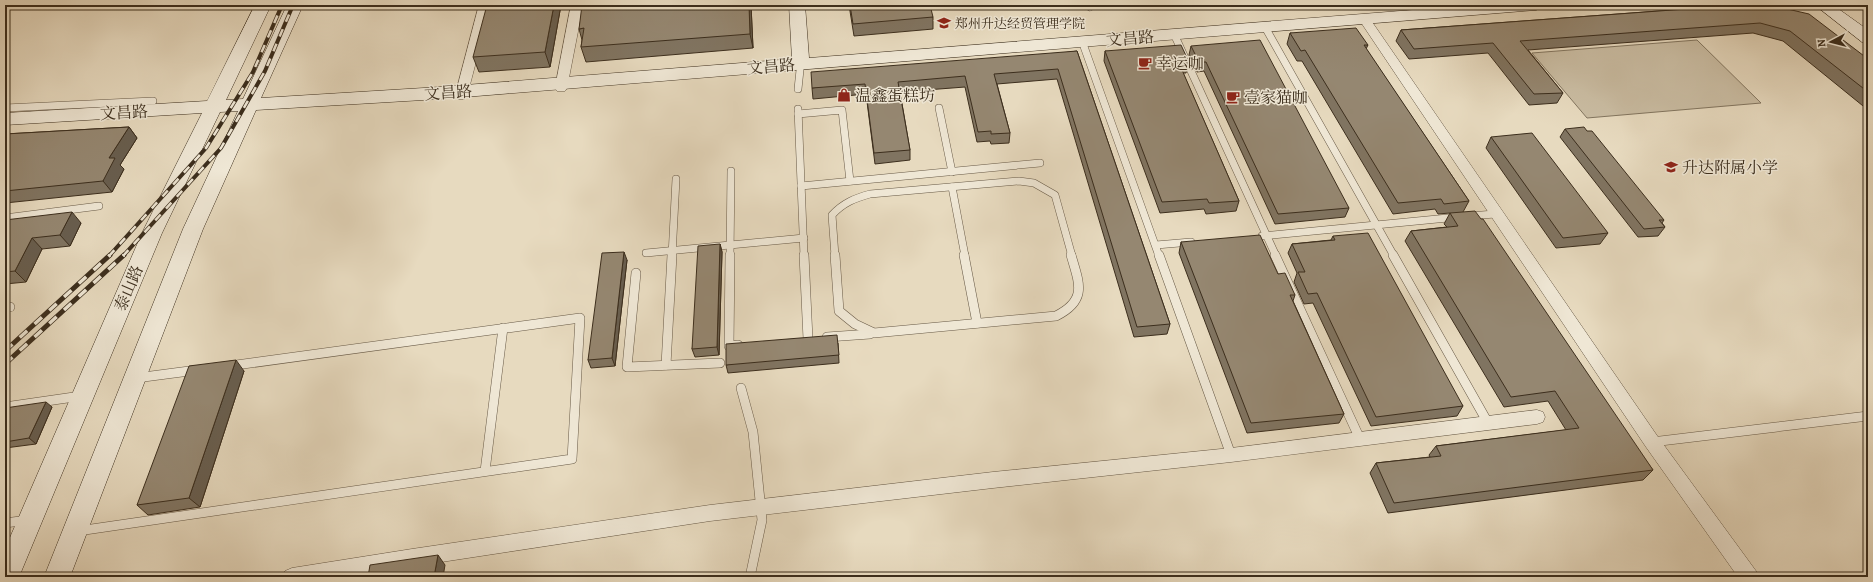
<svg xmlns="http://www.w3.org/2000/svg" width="1873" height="582" font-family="Alegreya,'Noto Serif SC',serif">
<rect width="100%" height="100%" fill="#e7dabf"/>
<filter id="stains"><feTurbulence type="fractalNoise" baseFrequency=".005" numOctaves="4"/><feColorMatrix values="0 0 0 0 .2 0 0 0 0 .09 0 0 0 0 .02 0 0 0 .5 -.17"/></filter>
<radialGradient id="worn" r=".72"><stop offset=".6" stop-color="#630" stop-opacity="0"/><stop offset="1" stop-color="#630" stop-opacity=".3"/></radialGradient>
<path fill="#cabda3" stroke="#837660" d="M1697 40 1761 103 1587 118 1532 53Z"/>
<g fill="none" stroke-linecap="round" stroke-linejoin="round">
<g stroke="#675946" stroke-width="8">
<g id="lane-far1">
<path d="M1089 5 1090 7"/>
<path d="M1265 27 1394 256"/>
<path d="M1174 34 1276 256"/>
<path d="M1082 41 1159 256"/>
<path d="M798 89 800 70"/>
<path d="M5 108 153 101"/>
<path d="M939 108 952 172"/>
<path d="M798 109 804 256"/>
<path d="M798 114 842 110 850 181"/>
<path d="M801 186 1040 163"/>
<path d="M952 187 965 256"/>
<path d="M1469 216 1495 214"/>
<path d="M5 218 99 206"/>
<path d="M1262 236 1458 217"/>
<path d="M1156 245 1191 242"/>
<path d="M646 253 804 238"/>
<path d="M672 256 676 179"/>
<path d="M730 256 731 171"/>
<path d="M835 256 832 215C843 203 855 198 870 194L1019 181 1034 183 1055 195 1072 256"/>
</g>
</g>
<g stroke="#675946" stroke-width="10">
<g id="lane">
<path d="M730 255 729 346 738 345"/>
<path d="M804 255 808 339"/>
<path d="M835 255 839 311 855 324 874 333 1056 316C1088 300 1079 283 1071 255"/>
<path d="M964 255 977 323"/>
<path d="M1159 255 1231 455"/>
<path d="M1275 255 1360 439"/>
<path d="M1393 255 1488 423"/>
<path d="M636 273 627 367 720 363"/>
<path d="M5 307H10"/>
<path d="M827 337 870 334"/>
<path d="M666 365 672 255"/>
<path d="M136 378 197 370"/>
<path d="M741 388 753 432 762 520 750 577"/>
<path d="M5 407 81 396"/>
<path d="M1652 442 1868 416"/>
<path d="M485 471 503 328"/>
<path d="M5 523 28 520"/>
<path d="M78 531 572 459 580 318 229 366"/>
</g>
</g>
<g stroke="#675946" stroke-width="1">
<g id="street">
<path d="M479 5H491L467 96 465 99H457L455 96Z"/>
<path d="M571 5H583L582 9 601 8 607 11 601 14 581 16 567 88 565 91H557L555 88Z"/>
<path d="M1364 15 1368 16 1658 437 1756 571 1758 577H1738L1646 447 1358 18Z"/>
<path d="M1537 410 1543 412 1545 417 1543 422 1537 424 1231 462 993 488 710 521 343 577H283L285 571 292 568 412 549 710 505 993 472 1231 448Z"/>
</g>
</g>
<g stroke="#3c2e1d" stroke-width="1">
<g id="secondary">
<path d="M255 5H271L226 100 243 99 287 5H303L261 98 440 87 792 59 789 5H805L809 58 1476 5H1544L1542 8 1536 10 440 99 256 110 203 229 70 577H44L183 229 238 111 220 112 162 233 19 577H5V549L142 233 202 113 5 125V113L207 101Z"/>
<path d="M1815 5H1833L1868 30V43L1862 42Z"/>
</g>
</g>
<use href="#lane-far1" stroke="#efe7d5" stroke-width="7"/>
<use href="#lane" stroke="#efe7d5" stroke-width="9"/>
<use href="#street" fill="#efe7d5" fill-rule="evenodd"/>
<use href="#secondary" fill="#efe7d5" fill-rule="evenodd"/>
<g stroke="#3c2e1d" stroke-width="4">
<g id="rail-far1">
<path d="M109 256 206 148 253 72 282 5"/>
<path d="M123 256 221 148 265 71 293 5"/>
</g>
</g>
<g stroke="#3c2e1d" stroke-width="5">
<g id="rail">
<path d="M5 351 110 255"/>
<path d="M5 364 124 255"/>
</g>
</g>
<use href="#rail-far1" stroke="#efe7d5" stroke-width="2.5" stroke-dasharray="8" stroke-linecap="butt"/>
<use href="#rail" stroke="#efe7d5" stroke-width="3.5" stroke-dasharray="10" stroke-linecap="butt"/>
</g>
<g fill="#807461" stroke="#3c2e1d">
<path d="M561 5 550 67 479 72 473 57Z"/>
<path d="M751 5 753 48 586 62 581 47 582 40 579 29Z"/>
<path d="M849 5H885V6L933 17V29L854 36Z"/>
<path d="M1740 5 1868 59V110L1783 41 1753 33 1528 50 1563 93 1557 103 1529 105 1488 53 1409 59 1396 41 1401 30Z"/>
<path d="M1861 5H1868V10Z"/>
<path d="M1290 33 1368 45 1366 49 1469 201 1463 212 1653 470 1643 480 1388 513 1370 473 1376 463 1430 457 1429 455 1436 446 1566 430 1548 401 1504 407 1405 241 1411 231 1447 227 1444 224 1450 213 1438 214 1435 209 1393 214 1302 61H1297L1287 44Z"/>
<path d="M1191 46 1349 208 1345 217 1275 224 1204 71 1197 72 1189 55Z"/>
<path d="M1077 51 1170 324 1167 334 1134 337 1057 79 997 84 1010 133 1009 143 991 144 990 141 977 142 965 87 900 92 910 150V160L875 164 866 94 813 99 812 88Z"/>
<path d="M1105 51 1189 62 1186 73H1183L1239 201 1236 211 1206 214 1204 209 1160 213 1104 61Z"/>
<path d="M129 127 137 138 120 165 124 169 112 192 5 203V134Z"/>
<path d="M1565 129 1664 220 1662 223 1665 227 1658 236 1638 237 1560 137Z"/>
<path d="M1491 137 1608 233 1600 244 1556 248 1486 148Z"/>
<path d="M5 220 81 223 70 246 42 249 26 282 5 284Z"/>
<path d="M1333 236 1463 406 1457 416 1371 426 1313 303 1304 304 1294 282 1297 273 1288 253 1292 244 1331 240Z"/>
<path d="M1181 242 1278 274 1295 295 1293 301 1344 414 1339 423 1247 433 1179 253Z"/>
<path d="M720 244 722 252 719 355 695 357 692 349Z"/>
<path d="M627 260 615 366 591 368 588 360Z"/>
<path d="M838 343 839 363 728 373 726 365Z"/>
<path d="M244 371 200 507 148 515 137 505Z"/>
<path d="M52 407 36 444 5 448V408Z"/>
</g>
<g fill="#685e4f" stroke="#3c2e1d">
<path d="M554 5H561L550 67 545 52Z"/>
<path d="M749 5H751L753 48 750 34Z"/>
<path d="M129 127 137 138 120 165 124 169 112 192 103 181 109 158Z"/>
<path d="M72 212 81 223 70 246 60 235Z"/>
<path d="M32 238 42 249 26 282 15 271Z"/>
<path d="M720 244 722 252 719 355 717 347Z"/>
<path d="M624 252 627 260 615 366 612 358Z"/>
<path d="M236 360 244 371 200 507 189 498Z"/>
<path d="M46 402 52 407 36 444 29 438Z"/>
<path d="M438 555 445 565 443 577H434Z"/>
</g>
<g fill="#958771" stroke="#3c2e1d">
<path d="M487 5H554L545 52 473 57Z"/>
<path d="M582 5H749L750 34 581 47 584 28 579 29Z"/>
<path d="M850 5H885V6L902 5H930L933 17 853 24Z"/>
<path d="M1740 5H1770L1809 14 1868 59V92L1790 31 1760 23 1520 41 1563 93 1534 94 1493 43 1414 49 1401 30Z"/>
<path d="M1356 28 1368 45H1364L1469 201 1444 204 1441 199 1398 203 1305 50 1301 51 1290 33Z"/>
<path d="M1260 40 1349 208 1278 214 1206 62H1199L1191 46Z"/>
<path d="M1181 45 1189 62 1179 63 1239 201 1209 203 1207 199 1162 202 1105 51Z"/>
<path d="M1077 51 1170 324 1137 327 1058 69 994 74 1010 133 991 134V131L978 132 965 76 898 82 910 150 874 153 865 84 812 88 811 72Z"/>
<path d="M129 127 109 158H115L103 181 5 191V134Z"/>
<path d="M1584 127 1587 131H1592L1664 220H1659L1665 227 1644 229 1565 129Z"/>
<path d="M1532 133 1608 233 1563 238 1491 137Z"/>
<path d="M1475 211 1481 219H1483L1653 470 1394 503 1376 463 1441 456 1436 446 1579 428 1555 391 1511 397 1411 231 1458 226 1450 213Z"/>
<path d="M72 212 60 235 32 238 15 271 5 272V220Z"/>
<path d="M1368 233 1463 406 1376 417 1317 293 1308 294 1298 272H1305L1292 244 1335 240 1333 236Z"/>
<path d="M1260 235 1278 274 1285 273 1295 295H1290L1344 414 1251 423 1181 242Z"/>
<path d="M720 244 717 347 692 349 698 246Z"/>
<path d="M624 252 612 358 588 360 602 253Z"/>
<path d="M837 335 839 355 726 365V344Z"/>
<path d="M236 360 189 498 137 505 189 366Z"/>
<path d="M46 402 29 438 5 442V408Z"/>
<path d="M438 555 434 577H368L370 565Z"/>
</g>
<defs>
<g id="university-bare" transform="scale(1.08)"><path d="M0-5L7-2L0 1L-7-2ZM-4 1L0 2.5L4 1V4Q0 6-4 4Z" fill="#8f2418" stroke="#efe7d5" stroke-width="2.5" paint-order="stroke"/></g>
<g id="cafe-bare" transform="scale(1.08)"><path d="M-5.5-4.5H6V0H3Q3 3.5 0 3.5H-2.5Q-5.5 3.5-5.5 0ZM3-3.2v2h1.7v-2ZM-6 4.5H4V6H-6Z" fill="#8f2418" stroke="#efe7d5" stroke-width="2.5" paint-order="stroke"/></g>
<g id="shop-bare" transform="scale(1.08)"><path d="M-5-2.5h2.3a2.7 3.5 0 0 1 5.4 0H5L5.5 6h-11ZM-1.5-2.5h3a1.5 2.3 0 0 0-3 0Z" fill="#8f2418" stroke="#efe7d5" stroke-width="2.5" paint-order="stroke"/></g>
<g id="school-bare" transform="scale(1.08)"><path d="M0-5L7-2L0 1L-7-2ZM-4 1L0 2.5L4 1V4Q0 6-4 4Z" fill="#8f2418" stroke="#efe7d5" stroke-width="2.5" paint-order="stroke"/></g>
</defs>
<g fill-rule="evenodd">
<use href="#university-bare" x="944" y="23"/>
<use href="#cafe-bare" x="1145" y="63"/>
<use href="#shop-bare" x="844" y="95"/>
<use href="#cafe-bare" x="1233" y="97"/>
<use href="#school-bare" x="1671" y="167"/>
</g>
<g text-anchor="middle" stroke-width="3" stroke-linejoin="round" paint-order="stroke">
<g font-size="13" fill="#3c2e1d" stroke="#efe7d5" text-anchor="start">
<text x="955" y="28">郑州升达经贸管理学院</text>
</g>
<g font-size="16" fill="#3c2e1d" stroke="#efe7d5">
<text transform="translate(1130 38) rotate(-5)" y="6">文昌路</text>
<text transform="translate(771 66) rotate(-5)" y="6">文昌路</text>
<text transform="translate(448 92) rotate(-4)" y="6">文昌路</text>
<text transform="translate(124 112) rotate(-3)" y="6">文昌路</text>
<text transform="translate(128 288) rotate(-67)" y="6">泰山路</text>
</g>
<g font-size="16" fill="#3c2e1d" stroke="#efe7d5" text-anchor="start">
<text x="1156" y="69">幸运咖</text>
<text x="855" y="101">温鑫蛋糕坊</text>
<text x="1244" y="103">壹家猫咖</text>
<text x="1682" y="173">升达附属小学</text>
</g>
</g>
<rect width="1873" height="582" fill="none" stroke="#e7dabf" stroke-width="20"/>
<rect x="6" y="6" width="1861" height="570" fill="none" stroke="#3c2e1d" stroke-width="2"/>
<rect x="10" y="10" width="1853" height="562" fill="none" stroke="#3c2e1d"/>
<g transform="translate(1831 42) rotate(263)" stroke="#efe7d5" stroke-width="3" paint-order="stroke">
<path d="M0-3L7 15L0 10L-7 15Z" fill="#3c2e1d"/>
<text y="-6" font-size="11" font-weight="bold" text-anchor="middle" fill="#3c2e1d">N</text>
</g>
<rect width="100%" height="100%" filter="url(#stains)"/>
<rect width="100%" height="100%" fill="url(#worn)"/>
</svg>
